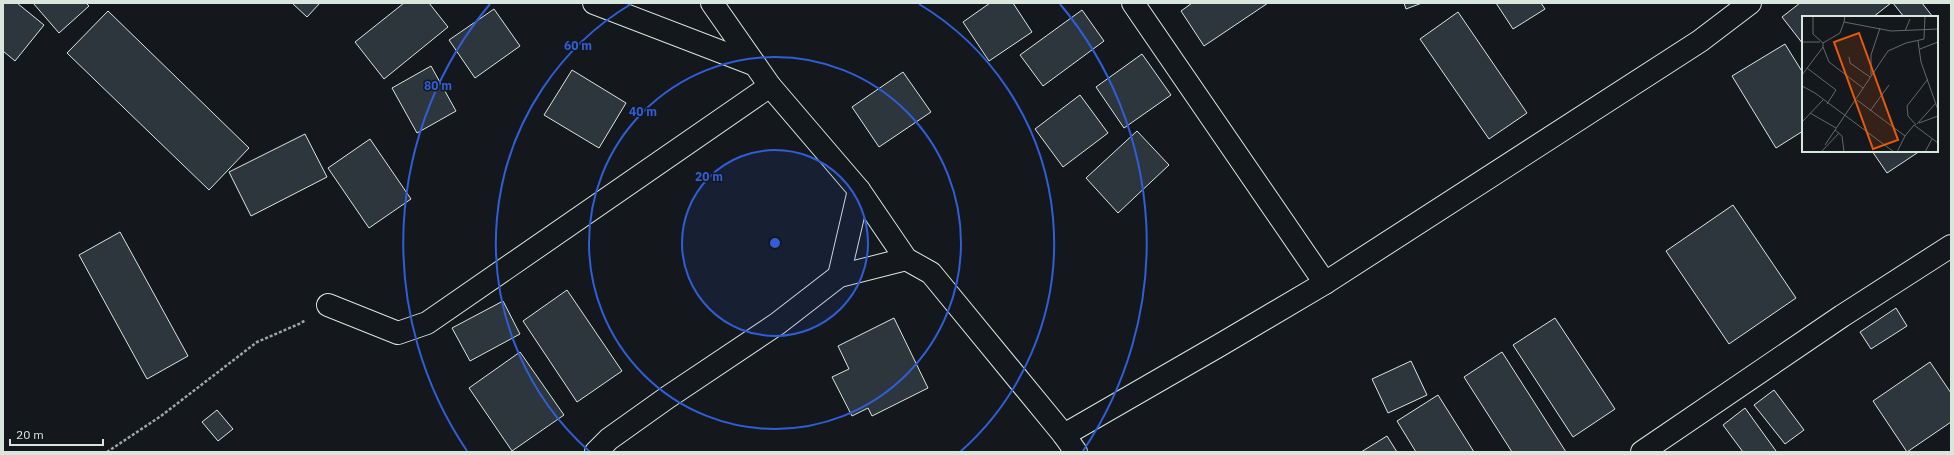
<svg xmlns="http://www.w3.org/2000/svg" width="1954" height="455" font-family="'IBM Plex Sans',sans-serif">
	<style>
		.building { fill: #2c363c; stroke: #d8e6dc }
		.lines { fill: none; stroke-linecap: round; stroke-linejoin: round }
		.minor-casing { stroke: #d8e6dc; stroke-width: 24 }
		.path { stroke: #9da8a2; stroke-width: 2.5; stroke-dasharray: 3 2; stroke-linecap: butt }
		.minor { stroke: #14181c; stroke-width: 22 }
		.ring { fill: none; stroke: #305dd8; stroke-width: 2 }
		.inset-road { fill: none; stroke: #626a69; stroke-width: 1 }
		.view { fill: #e8590c; fill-opacity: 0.15; stroke: #e8590c; stroke-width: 2 }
		.inset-edge { fill: none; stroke: #d8e6dc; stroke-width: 2 }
		.centre { fill: #305dd8; stroke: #14181c; stroke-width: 2 }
		.ring-label { font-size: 12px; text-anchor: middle; font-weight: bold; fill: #305dd8; stroke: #14181c; stroke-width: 3; stroke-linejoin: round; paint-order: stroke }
	</style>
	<rect width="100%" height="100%" fill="#14181c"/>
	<!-- building -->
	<g class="building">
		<path d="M3 3H17L44 25 15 61 3 51Z"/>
		<path d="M33 3H86L89 6 59 33Z"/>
		<path d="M292 3H320L307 17Z"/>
		<path d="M404 3H429L448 27 384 79 355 42Z"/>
		<path d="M990 3H1013L1032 32 989 61 963 22Z"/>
		<path d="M1192 3H1268L1204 46 1181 11Z"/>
		<path d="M1404 3H1422L1406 9Z"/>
		<path d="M1496 3H1541L1545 9 1513 29Z"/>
		<path d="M1800 3H1891L1873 17 1853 16 1803 17V44L1782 17Z"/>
		<path d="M1893 3H1922L1933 17H1904Z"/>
		<path d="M494 9 520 46 475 78 449 40Z"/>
		<path d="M1082 10 1104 41 1043 86 1020 55Z"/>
		<path d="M108 11 249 148 209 190 67 53Z"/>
		<path d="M1458 12 1527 113 1489 139 1420 39Z"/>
		<path d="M1785 44 1803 73V131L1776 148 1732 76Z"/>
		<path d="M1142 54 1171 95 1124 128 1096 87Z"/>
		<path d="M431 66 456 111 417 133 392 88Z"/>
		<path d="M572 70 626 103 599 148 544 115Z"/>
		<path d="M903 72 931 112 879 147 852 107Z"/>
		<path d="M1080 95 1108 133 1063 167 1035 129Z"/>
		<path d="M1137 131 1169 165 1118 213 1086 178Z"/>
		<path d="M305 134 327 177 251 216 229 172Z"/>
		<path d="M370 139 411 199 369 228 328 168Z"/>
		<path d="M1872 151H1920L1887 173Z"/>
		<path d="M1733 205 1796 298 1729 344 1666 251Z"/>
		<path d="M120 232 188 356 147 379 79 255Z"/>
		<path d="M567 290 622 371 577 402 523 321Z"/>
		<path d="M503 301 520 334 470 361 452 328Z"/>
		<path d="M1896 308 1907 326 1871 349 1860 332Z"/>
		<path d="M894 318 928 388 872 416 868 408 852 416 832 377 849 369 838 346Z"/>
		<path d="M1555 318 1615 409 1573 437 1513 345Z"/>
		<path d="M520 352 564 415 512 451 469 388Z"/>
		<path d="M1502 352 1566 452H1512L1464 377Z"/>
		<path d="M1411 361 1427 395 1388 413 1372 379Z"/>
		<path d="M1930 362 1951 393V422L1907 452 1873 401Z"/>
		<path d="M1774 390 1804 430 1785 444 1754 405Z"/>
		<path d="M1438 395 1474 452H1416L1397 421Z"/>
		<path d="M1745 408 1776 451 1774 452H1743L1723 425Z"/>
		<path d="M217 410 233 429 218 441 202 422Z"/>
		<path d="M1387 436 1397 452H1361Z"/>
	</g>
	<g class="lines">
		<defs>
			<g id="minor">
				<path d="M594 3 753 64"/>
				<path d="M712 3 770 86 859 190 906 259 931 273 1064 435 1076 452"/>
				<path d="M1133 3 1325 283"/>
				<path d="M839 276 859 190"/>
				<path d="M328 305 398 333 427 323 770 86"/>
				<path d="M1064 435 1220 345 1325 283 1700 41 1750 3"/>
				<path d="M596 452 609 439 668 397 777 324 839 276 906 259"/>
				<path d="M1642 452 1842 316 1951 246"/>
			</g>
		</defs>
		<!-- minor casing -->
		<use href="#minor" class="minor-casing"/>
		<!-- path -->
		<path class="path" d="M107 452 161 416 257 342 299 324 306 320"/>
		<!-- minor -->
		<use href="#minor" class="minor"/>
	</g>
	<!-- distance rings -->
	<circle cx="775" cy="243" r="93" fill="#305dd8" fill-opacity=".12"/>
	<g class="ring">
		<circle cx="775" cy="243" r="93"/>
		<circle cx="775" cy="243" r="186"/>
		<path d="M590 452A279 279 0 0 1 631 4M919 4A279 279 0 0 1 960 452"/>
		<path d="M467 451A372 372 0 0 1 490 4M1060 4A372 372 0 0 1 1083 451"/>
	</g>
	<!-- overview -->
	<g transform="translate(1802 16)">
		<rect width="136" height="136" fill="#14181c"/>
		<path class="inset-road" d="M43 0 42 6 89 15 136 13M103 15 108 3M116 25 119 46 136 94M0 26H18M21 27 38 17 42 6M21 31 27 46 61 72M118 33 136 26M47 41 48 47 68 61M5 52 34 74 25 88M0 59 21 31V27L11 18V0M69 59V39L78 12M0 70 13 77 92 136M55 84 103 120M68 95 87 69M8 97 34 112M0 106 21 84M117 107 136 100M115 108 134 87M114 109 106 100 105 90 126 63M33 114 40 120 42 136M23 129 86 35 104 27 122 23 123 0M19 136 37 117M95 136 103 120 112 109 136 127M123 136 130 123"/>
		<path class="view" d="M57 17 96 124 71 133 32 26Z"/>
		<rect width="136" height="136" class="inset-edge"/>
	</g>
	<circle cx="775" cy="243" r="6" class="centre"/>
	<g class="ring-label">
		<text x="578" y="50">60 m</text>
		<text x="438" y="90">80 m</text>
		<text x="643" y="116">40 m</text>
		<text x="709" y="181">20 m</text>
	</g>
	<!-- border -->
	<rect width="1954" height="455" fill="none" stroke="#d8e6dc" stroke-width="8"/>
	<!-- scale -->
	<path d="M10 439v6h93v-6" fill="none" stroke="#d8e6dc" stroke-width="2"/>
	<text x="16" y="439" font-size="12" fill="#d8e6dc" stroke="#14181c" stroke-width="3" paint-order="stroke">20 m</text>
</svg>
